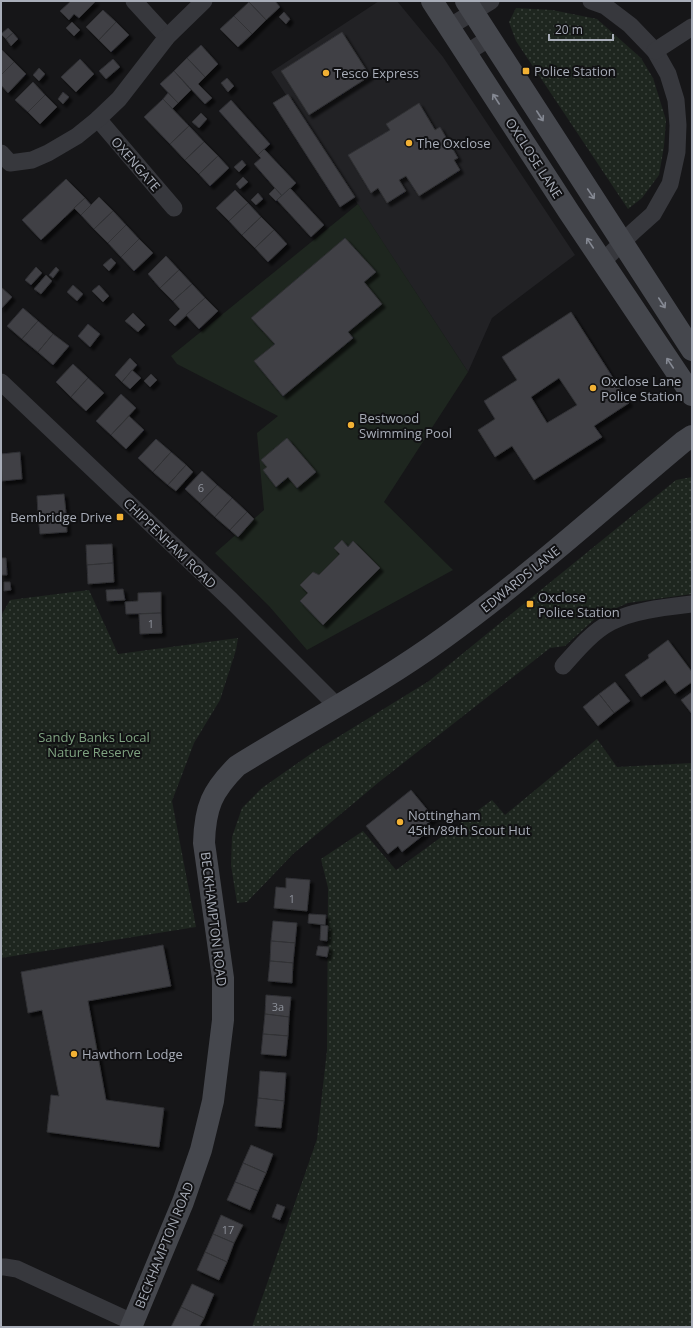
<svg xmlns="http://www.w3.org/2000/svg" width="693" height="1328" viewBox="0 0 693 1328" font-family="'Open Sans',sans-serif">
<style>
.built{fill:#222225}
.grass{fill:url(#grass-dots)}
.garden{fill:#1e261f}
.building{fill:#404145;stroke:#303034;fill-rule:evenodd;filter:url(#shadow)}
.lines{fill:none;stroke-linecap:round;stroke-linejoin:round}
.street{stroke:#37383d;stroke-width:17}
.secondary{stroke:#45474d;stroke-width:22}
.oneway{stroke:#858993}
.poi-dot{fill:#f2b134;stroke:#111113;stroke-width:1.5}
.labels{text-anchor:middle;dominant-baseline:central;stroke-width:4;stroke-linejoin:round;paint-order:stroke}
.number-label{font-size:11px;fill:#8e929b}
.poi-label{font-size:13px;fill:#a8adb8;stroke:#111113;text-anchor:start}
.street-label{font-size:13px;fill:#a8adb8;stroke:#111113}
.park-label{font-size:13px;fill:#7fa381;stroke:#111113}
</style>
<defs>
<pattern id="grass-dots" width="8" height="8" patternUnits="userSpaceOnUse"><rect width="8" height="8" fill="#1e261f"/><path d="M2 2h.1M6 6h.1" fill="none" stroke="#3c433d" stroke-width="1.8" stroke-linecap="round"/></pattern>
<filter id="shadow"><feDropShadow dx="3.5" dy="3.5" stdDeviation="1" flood-color="#0009"/></filter>
</defs>
<rect width="100%" height="100%" fill="#161618"/>
<path class="built" d="M379 1H397L443 57 575 255 492 318 468 372 271 72Z"/>
<g class="grass">
<path d="M516 8 552 10 597 19 641 58 653 78 666 120 664 146 659 175 642 198 628 209 516 41 509 22Z"/>
<path d="M692 477V594L628 603 598 616 565 646 550 648 379 782 293 854 247 902 237 903 231 865 232 837 242 808 262 788 312 753 429 681 676 480Z"/>
<path d="M89 590 118 654 238 638 236 650 220 700 194 743 172 801 196 927 1 958V616L10 600Z"/>
<path d="M597 739 617 767 692 763V1327H252L317 1139 327 1050 328 888 321 859 363 831 396 870 492 800 505 815Z"/>
</g>
<path class="garden" d="M358 204 468 372 384 502 453 570 307 650 269 606 215 553 264 510 257 433 278 416 177 364 171 356Z"/>
<g class="building">
<path d="M71 1H96L79 18 74 14 69 20 60 11Z"/>
<path d="M250 1H275L280 7 266 20 249 2Z"/>
<path d="M249 2 266 20 252 34 234 16Z"/>
<path d="M103 10 116 22 99 40 86 27Z"/>
<path d="M284 12 290 19 286 24 279 17Z"/>
<path d="M234 16 252 34 238 47 220 29Z"/>
<path d="M72 22 80 30 74 36 66 28Z"/>
<path d="M116 22 129 35 111 52 99 40Z"/>
<path d="M8 28 13 33 6 39 1 34Z"/>
<path d="M342 32 370 76 309 115 281 71Z"/>
<path d="M13 33 18 39 11 46 6 39Z"/>
<path d="M201 45 218 64 205 77 187 58Z"/>
<path d="M1 49 14 62 1 75Z"/>
<path d="M187 58 205 77 198 84 212 98 205 104 174 71Z"/>
<path d="M80 59 94 74 76 92 61 77Z"/>
<path d="M113 59 120 67 106 79 99 71Z"/>
<path d="M14 62 26 74 8 93 1 85V75Z"/>
<path d="M39 68 45 74 39 81 33 75Z"/>
<path d="M174 71 191 90 178 103 160 84Z"/>
<path d="M227 78 234 86 228 92 221 83Z"/>
<path d="M33 82 45 95 28 112 15 100Z"/>
<path d="M63 92 69 97 63 104 58 99Z"/>
<path d="M168 93 178 103 172 109 163 99Z"/>
<path d="M288 94 355 197 340 207 273 103Z"/>
<path d="M45 95 57 107 40 124 28 112Z"/>
<path d="M163 99 189 126 170 144 144 117Z"/>
<path d="M231 100 270 144 258 155 219 111Z"/>
<path d="M419 103 435 130 440 127 458 158 454 160 460 170 419 196 406 176 399 180 406 191 387 203 378 188 371 193 348 155 390 130 386 124Z"/>
<path d="M201 113 207 119 199 128 192 122Z"/>
<path d="M189 126 204 142 185 160 170 144Z"/>
<path d="M204 142 218 156 199 174 185 160Z"/>
<path d="M264 149 296 183 282 196 254 164 261 158 258 155Z"/>
<path d="M218 156 229 168 210 186 199 174Z"/>
<path d="M242 160 246 165 239 172 234 167Z"/>
<path d="M243 177 248 182 240 189 236 184Z"/>
<path d="M66 179 85 198 41 240 22 220Z"/>
<path d="M275 188 282 196 276 201 269 194Z"/>
<path d="M290 188 324 225 311 237 277 200Z"/>
<path d="M235 190 248 203 229 221 216 208Z"/>
<path d="M258 193 263 199 256 205 251 200Z"/>
<path d="M99 197 113 211 94 229 81 215Z"/>
<path d="M85 198 91 205 81 215 74 208Z"/>
<path d="M248 203 261 217 242 235 229 221Z"/>
<path d="M113 211 126 225 108 243 94 229Z"/>
<path d="M261 217 274 230 255 248 242 235Z"/>
<path d="M126 225 139 239 121 257 108 243Z"/>
<path d="M274 230 287 244 268 262 255 248Z"/>
<path d="M345 238 376 272 364 282 382 304 348 332 353 338 283 396 254 361 275 344 251 318Z"/>
<path d="M139 239 153 253 134 271 121 257Z"/>
<path d="M166 256 179 270 160 288 148 274Z"/>
<path d="M111 258 116 263 109 271 103 265Z"/>
<path d="M36 267 42 273 31 285 25 280Z"/>
<path d="M56 267 59 270 53 278 49 275Z"/>
<path d="M179 270 192 284 173 301 160 288Z"/>
<path d="M46 275 52 281 41 294 34 289Z"/>
<path d="M192 284 205 298 175 326 169 320 180 309 173 301Z"/>
<path d="M73 285 83 294 77 301 67 292Z"/>
<path d="M99 285 109 296 103 302 92 291Z"/>
<path d="M1 287 12 297 1 309Z"/>
<path d="M205 298 218 311 199 329 186 315Z"/>
<path d="M23 308 38 321 22 339 7 326Z"/>
<path d="M571 312 629 403 594 426 602 437 534 480 512 446 495 457 478 430 495 419 484 401 517 380 502 357ZM559 378 577 405 547 423 531 397Z"/>
<path d="M133 313 145 325 138 332 125 321Z"/>
<path d="M38 321 53 334 38 352 22 339Z"/>
<path d="M88 324 100 334 90 347 78 336Z"/>
<path d="M53 334 69 346 53 365 38 352Z"/>
<path d="M130 358 137 365 122 382 115 375Z"/>
<path d="M73 364 88 378 71 397 56 382Z"/>
<path d="M132 370 141 378 130 389 122 382Z"/>
<path d="M151 374 157 380 150 387 144 381Z"/>
<path d="M88 378 104 393 86 411 71 397Z"/>
<path d="M121 394 136 408 111 435 96 421Z"/>
<path d="M129 416 144 430 126 449 111 435Z"/>
<path d="M287 438 316 472 297 488 288 477 276 487 263 470 267 467 261 460Z"/>
<path d="M156 439 171 452 153 472 138 458Z"/>
<path d="M20 452 22 479 2 481 1 454Z"/>
<path d="M171 452 186 465 168 485 153 472Z"/>
<path d="M186 465 193 472 176 491 168 485Z"/>
<path d="M202 471 217 485 200 503 185 489Z"/>
<path d="M217 485 232 498 215 517 200 503Z"/>
<path d="M64 494 66 513 38 515 37 496Z"/>
<path d="M232 498 247 512 230 530 215 517Z"/>
<path d="M247 512 254 519 238 537 230 530Z"/>
<path d="M66 513 67 532 40 534 38 515Z"/>
<path d="M342 540 348 547 353 541 380 568 323 625 300 601 308 593 300 585 313 572 319 575 340 554 334 548Z"/>
<path d="M112 544 113 563 87 565 86 545Z"/>
<path d="M1 558H6L7 575H1Z"/>
<path d="M113 563 114 582 88 584 87 565Z"/>
<path d="M4 582H10L11 590 4 591Z"/>
<path d="M123 589 125 600 107 601 106 590Z"/>
<path d="M161 592V613L126 614 125 602 138 601V593Z"/>
<path d="M161 613 162 633 140 634 139 614Z"/>
<path d="M668 640 692 672V682L675 694 665 680 641 697 625 675 649 658 648 655Z"/>
<path d="M615 682 630 701 614 713 599 694Z"/>
<path d="M692 692V714L681 700Z"/>
<path d="M599 694 614 713 598 726 583 707Z"/>
<path d="M411 790 434 818 422 828 426 833 402 852 398 846 388 854 366 826Z"/>
<path d="M286 878 310 880 307 911 274 908 276 887 286 888Z"/>
<path d="M309 914 326 915 325 925 308 923Z"/>
<path d="M273 921 297 923 295 943 271 941Z"/>
<path d="M321 925 328 926 327 941 320 940Z"/>
<path d="M271 941 295 943 293 963 270 961Z"/>
<path d="M163 945 171 986 88 1001 106 1100 164 1108 159 1147 47 1132 51 1095 59 1096 42 1010 28 1013 21 972Z"/>
<path d="M318 946 329 947 327 957 316 955Z"/>
<path d="M270 961 293 963 292 983 268 981Z"/>
<path d="M266 995 291 997 289 1017 265 1014Z"/>
<path d="M265 1014 289 1017 288 1036 263 1034Z"/>
<path d="M263 1034 288 1036 286 1056 261 1054Z"/>
<path d="M260 1071 286 1073 284 1101 258 1098Z"/>
<path d="M258 1098 284 1101 281 1128 255 1126Z"/>
<path d="M251 1145 273 1154 266 1173 243 1163Z"/>
<path d="M243 1163 266 1173 258 1191 235 1182Z"/>
<path d="M235 1182 258 1191 250 1210 227 1200Z"/>
<path d="M277 1204 285 1207 280 1220 272 1217Z"/>
<path d="M221 1215 243 1225 234 1243 213 1234Z"/>
<path d="M213 1234 234 1243 227 1262 205 1252Z"/>
<path d="M205 1252 227 1262 219 1280 197 1270Z"/>
<path d="M192 1284 214 1294 204 1318 181 1307Z"/>
<path d="M181 1307 204 1318 199 1327H171Z"/>
</g>
<g class="lines">
<g class="street">
<path d="M134 1 167 37"/>
<path d="M591 1 605 6 630 25 655 51 668 74 676 100 678 125 677 152 670 184 653 214 634 231 602 262"/>
<path d="M440 18 449 27 491 1"/>
<path d="M655 51 692 27"/>
<path d="M466 53 490 38"/>
<path d="M98 119 174 208"/>
<path d="M1 153 10 163 32 160 48 153 77 136 98 119 119 99 167 37 204 1"/>
<path d="M1 382 231 600 337 706"/>
<path d="M563 666C577 650 592 632 611 622 634 610 667 607 692 604"/>
<path d="M1 1267H5L17 1269 132 1322"/>
</g>
<g class="secondary">
<path d="M432 1 569 212 692 395"/>
<path d="M466 1 692 350"/>
<path d="M131 1327 183 1202 201 1150 213 1101 223 1020V978L204 843C205 807 212 791 237 766 306 723 379 685 445 637 528 577 604 508 683 442L692 436"/>
</g>
</g>
<defs><path id="oneway-shaft" d="M-6 0H5M1.5-3L5.5 0L1.5 3" fill="none" stroke-width="1.6" stroke-linecap="round" stroke-linejoin="round"/></defs>
<g class="oneway">
<use href="#oneway-shaft" transform="translate(496 99) rotate(-123)"/>
<use href="#oneway-shaft" transform="translate(540 116) rotate(57)"/>
<use href="#oneway-shaft" transform="translate(591 194) rotate(56)"/>
<use href="#oneway-shaft" transform="translate(590 243) rotate(-124)"/>
<use href="#oneway-shaft" transform="translate(662 303) rotate(57)"/>
<use href="#oneway-shaft" transform="translate(670 363) rotate(-124)"/>
</g>
<g class="poi-dot">
<rect x="522" y="67" width="8" height="8" rx="2"/>
<circle cx="326" cy="73" r="4"/>
<circle cx="409" cy="143" r="4"/>
<circle cx="593" cy="388" r="4"/>
<circle cx="351" cy="425" r="4"/>
<rect x="116" y="513" width="8" height="8" rx="2"/>
<rect x="526" y="600" width="8" height="8" rx="2"/>
<circle cx="400" cy="822" r="4"/>
<circle cx="74" cy="1054" r="4"/>
</g>
<g class="labels">
<g class="number-label">
<text x="201" y="487">6</text>
<text x="151" y="623">1</text>
<text x="292" y="898">1</text>
<text x="278" y="1006">3a</text>
<text x="228" y="1229">17</text>
</g>
<g class="poi-label">
<text x="534" y="71">Police Station</text>
<text x="334" y="73">Tesco Express</text>
<text x="417" y="143">The Oxclose</text>
<text x="601" y="381">Oxclose Lane<tspan x="601" dy="15">Police Station</tspan></text>
<text x="359" y="418">Bestwood<tspan x="359" dy="15">Swimming Pool</tspan></text>
<text x="112" y="517" text-anchor="end">Bembridge Drive</text>
<text x="538" y="597">Oxclose<tspan x="538" dy="15">Police Station</tspan></text>
<text x="408" y="815">Nottingham<tspan x="408" dy="15">45th/89th Scout Hut</tspan></text>
<text x="82" y="1054">Hawthorn Lodge</text>
</g>
<g class="street-label">
<text transform="translate(534 158) rotate(57)">OXCLOSE LANE</text>
<text transform="translate(136 164) rotate(49)">OXENGATE</text>
<text transform="translate(170 543) rotate(44)">CHIPPENHAM ROAD</text>
<text transform="translate(520 579) rotate(-39)">EDWARDS LANE</text>
<text transform="translate(214 919) rotate(83)">BECKHAMPTON ROAD</text>
<text transform="translate(164 1245) rotate(-68)">BECKHAMPTON ROAD</text>
</g>
<g class="park-label">
<text x="94" y="737">Sandy Banks Local<tspan x="94" dy="15">Nature Reserve</tspan></text>
</g>
</g>
<rect width="693" height="1328" fill="none" stroke="#a8adb8" stroke-width="4"/>
<path d="M549 34v6h64v-6" fill="none" stroke="#a8adb8" stroke-width="2"/>
<text x="555" y="34" font-size="12" fill="#a8adb8" stroke="#111113" stroke-width="3" paint-order="stroke">20 m</text>
</svg>
